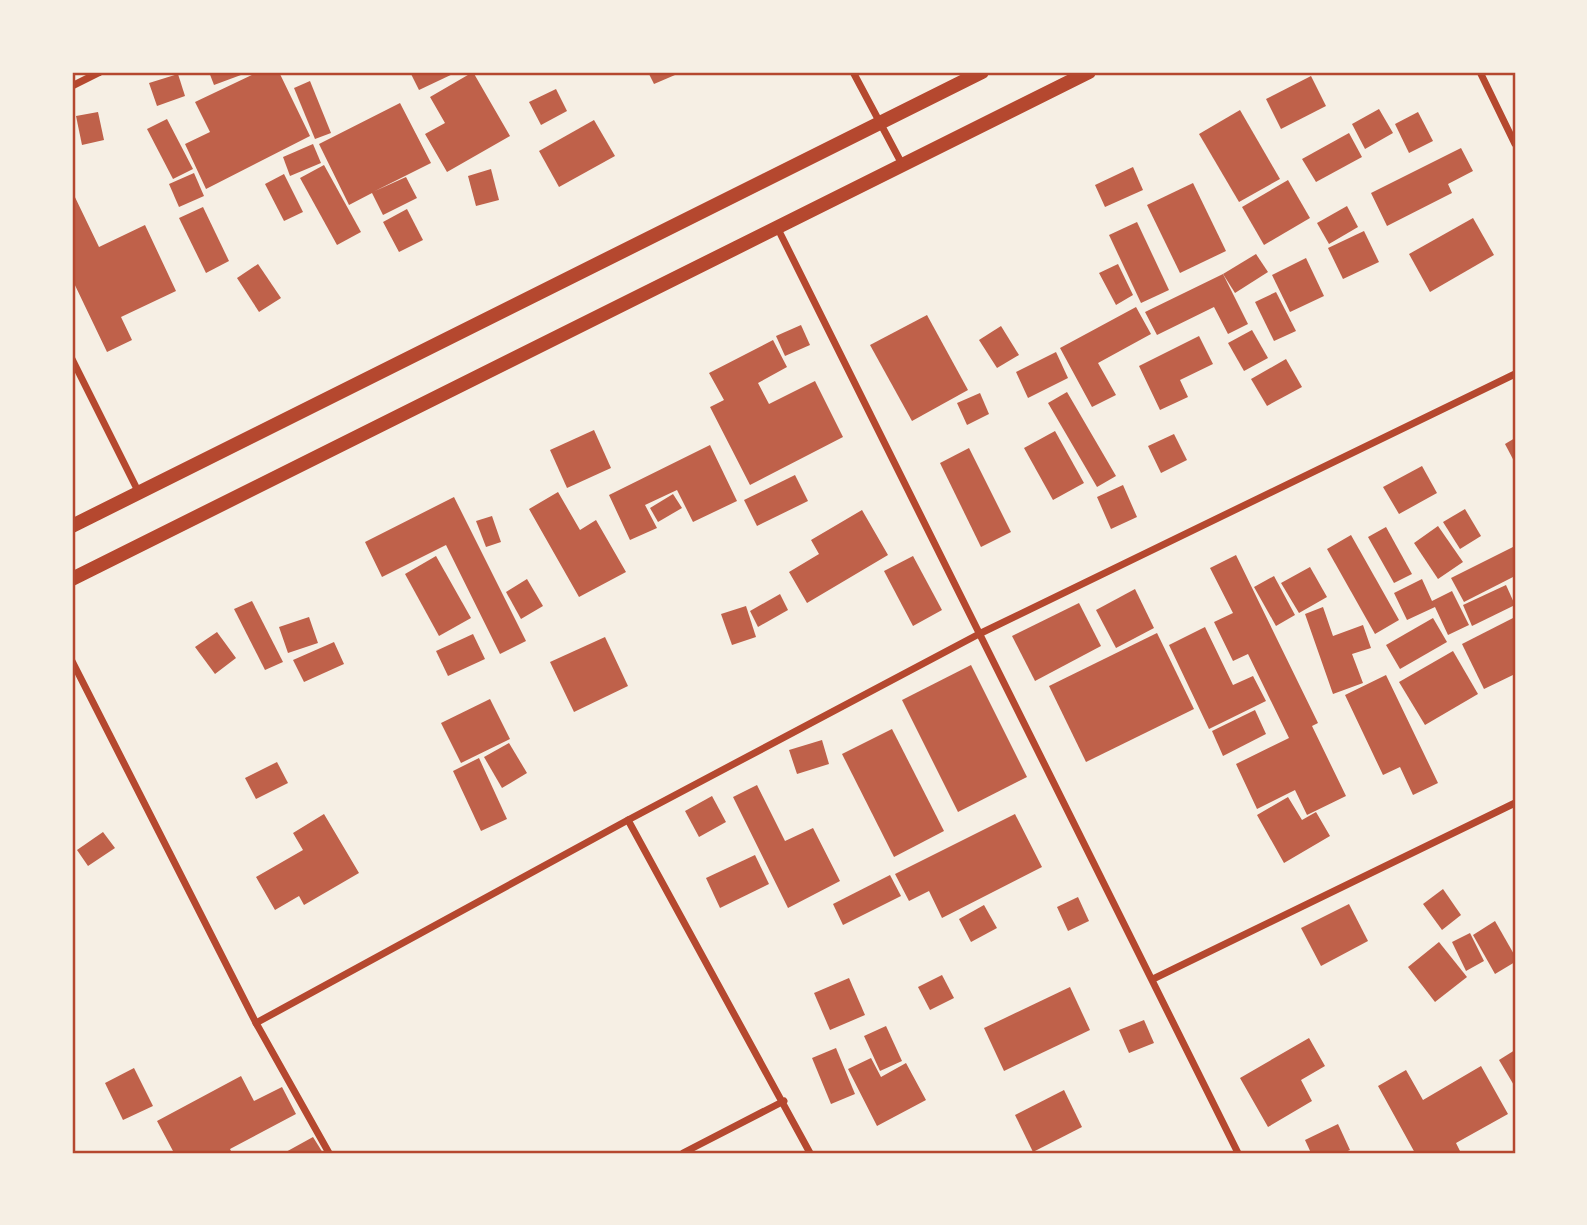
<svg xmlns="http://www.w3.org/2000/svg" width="1587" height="1225" viewBox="0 0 1587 1225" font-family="'Public Sans',sans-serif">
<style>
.building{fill:#bf614a}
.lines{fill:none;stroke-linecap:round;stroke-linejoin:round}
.minor{stroke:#b5482f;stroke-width:7}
.secondary{stroke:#b5482f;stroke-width:14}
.neatline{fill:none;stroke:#b5482f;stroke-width:2.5}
</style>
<rect width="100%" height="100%" fill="#f6efe4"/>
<g class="building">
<path d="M209 72H249L214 85Z"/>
<path d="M258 72H279L310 136 206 189 185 144 210 132 195 102Z"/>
<path d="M410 72H457L419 90Z"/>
<path d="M473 72 510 136 447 172 425 134 445 123 430 97Z"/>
<path d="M648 72H682L654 84Z"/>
<path d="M178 74 185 96 157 106 149 83Z"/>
<path d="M1311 76 1326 106 1281 129 1266 99Z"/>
<path d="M310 81 331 133 315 139 294 88Z"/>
<path d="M556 89 567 111 541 125 529 102Z"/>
<path d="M400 103 431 163 375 191 406 177 417 198 383 215 372 193 349 205 319 144Z"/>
<path d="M1379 109 1393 133 1365 149 1352 124Z"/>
<path d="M1240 110 1280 179 1239 202 1199 134Z"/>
<path d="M98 112 104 140 82 145 76 116Z"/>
<path d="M1418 112 1433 141 1409 153 1395 124Z"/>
<path d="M167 119 193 169 173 179 147 129Z"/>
<path d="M594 120 615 156 559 187 539 151Z"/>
<path d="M1349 133 1362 157 1316 182 1302 159Z"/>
<path d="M313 144 321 163 290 176 283 157Z"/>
<path d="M1461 148 1473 171 1448 184 1452 193 1387 226 1371 193Z"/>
<path d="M324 165 361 232 337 245 300 178Z"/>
<path d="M1133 167 1143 190 1105 207 1095 185Z"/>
<path d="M491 169 499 200 476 206 468 176Z"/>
<path d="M194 173 204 196 179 207 169 184Z"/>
<path d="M284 174 303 212 284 221 265 184Z"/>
<path d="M1288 180 1310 218 1264 245 1242 207Z"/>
<path d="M1193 183 1226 251 1180 273 1147 205Z"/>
<path d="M72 191 99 247 145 225 176 291 121 317 132 340 107 352 72 279Z"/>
<path d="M1347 206 1358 227 1329 244 1317 223Z"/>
<path d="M203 207 229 261 206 273 179 218Z"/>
<path d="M407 209 423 240 399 252 383 222Z"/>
<path d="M1473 218 1494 255 1430 292 1409 254Z"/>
<path d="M1137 222 1169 290 1141 303 1109 235Z"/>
<path d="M1364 231 1379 262 1343 279 1328 248Z"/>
<path d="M1256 254 1268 272 1235 293 1223 274Z"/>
<path d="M1306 258 1324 296 1290 312 1272 275Z"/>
<path d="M258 264 281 298 259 312 237 278Z"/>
<path d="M1118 264 1133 295 1116 305 1099 273Z"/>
<path d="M1223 274 1248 324 1228 334 1214 307 1157 335 1145 312Z"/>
<path d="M1276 292 1296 331 1274 341 1255 302Z"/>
<path d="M1136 307 1151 334 1098 363 1116 395 1092 407 1060 348Z"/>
<path d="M927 315 968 390 912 421 870 345Z"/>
<path d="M801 325 810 345 785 356 776 336Z"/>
<path d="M1001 326 1019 355 997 368 979 340Z"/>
<path d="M1252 330 1268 358 1244 371 1228 343Z"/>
<path d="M1199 336 1213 364 1180 380 1188 397 1160 410 1139 366Z"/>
<path d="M773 340 787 367 758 383 769 404 815 381 843 437 750 485 710 407 724 400 709 373Z"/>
<path d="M1056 352 1068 378 1028 398 1016 372Z"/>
<path d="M1286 359 1302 387 1267 406 1251 379Z"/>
<path d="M1067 392 1116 476 1097 487 1048 403Z"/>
<path d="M980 393 989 414 967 425 957 403Z"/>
<path d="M594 430 611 468 567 488 550 450Z"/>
<path d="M1055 431 1084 483 1053 500 1024 448Z"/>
<path d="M1174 434 1187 460 1161 473 1148 446Z"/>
<path d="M1515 438V463L1505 444Z"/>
<path d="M710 445 737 501 693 522 677 490 645 505 657 528 630 540 609 495Z"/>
<path d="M969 448 1011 532 981 547 940 463Z"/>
<path d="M1422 466 1437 493 1399 514 1383 487Z"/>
<path d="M795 475 808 501 757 526 744 500Z"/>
<path d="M1123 485 1137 517 1111 529 1097 497Z"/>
<path d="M558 492 580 530 596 520 626 572 579 597 529 509Z"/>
<path d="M673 494 682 508 658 522 650 508Z"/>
<path d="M454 497 526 641 500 654 446 545 382 577 365 542Z"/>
<path d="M1465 509 1481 536 1460 549 1443 522Z"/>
<path d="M862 510 888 555 807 603 789 572 819 554 811 540Z"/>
<path d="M492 516 501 542 486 547 476 521Z"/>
<path d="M1438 526 1463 562 1438 579 1414 543Z"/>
<path d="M1386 527 1412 574 1394 583 1368 537Z"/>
<path d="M1351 535 1399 620 1375 634 1327 549Z"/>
<path d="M1513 547 1515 576 1464 602 1451 578Z"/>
<path d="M1236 555 1318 723 1312 726 1346 796 1307 815 1295 790 1257 809 1236 764 1289 738 1248 654 1233 661 1214 622 1233 613 1210 568Z"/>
<path d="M436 556 471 618 439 636 405 574Z"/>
<path d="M913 556 942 610 913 626 884 571Z"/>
<path d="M1310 567 1327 597 1299 613 1281 583Z"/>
<path d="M1274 576 1295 615 1276 626 1254 587Z"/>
<path d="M527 579 543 606 521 619 506 592Z"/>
<path d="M1422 579 1432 601 1452 591 1469 625 1448 635 1435 607 1407 620 1394 593Z"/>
<path d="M1506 585 1515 605 1472 626 1463 605Z"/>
<path d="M1135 589 1154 628 1116 648 1096 610Z"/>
<path d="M780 594 788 610 758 627 750 611Z"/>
<path d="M252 601 283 662 265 670 234 609Z"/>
<path d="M1079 603 1101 646 1035 681 1012 636Z"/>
<path d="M746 606 756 637 732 645 721 614Z"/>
<path d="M1323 607 1333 636 1363 625 1371 648 1352 654 1363 683 1333 694 1305 614Z"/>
<path d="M309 617 318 643 288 653 279 627Z"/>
<path d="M1515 617V674L1484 689 1462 644Z"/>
<path d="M1433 618 1447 642 1400 669 1386 645Z"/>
<path d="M1205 627 1233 685 1253 676 1266 701 1209 729 1169 645Z"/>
<path d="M217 632 236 658 215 674 195 647Z"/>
<path d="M1157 633 1194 709 1086 762 1049 686Z"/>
<path d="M473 634 485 659 448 676 436 651Z"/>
<path d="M605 637 628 686 574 712 550 662Z"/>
<path d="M334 642 344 664 304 682 293 660Z"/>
<path d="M1453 651 1478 694 1425 725 1399 682Z"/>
<path d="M971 665 1027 777 958 812 902 700Z"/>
<path d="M1386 675 1438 783 1413 795 1400 767 1383 775 1345 695Z"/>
<path d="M490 699 510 739 461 763 441 723Z"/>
<path d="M1255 710 1266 734 1223 756 1212 731Z"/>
<path d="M892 729 944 831 894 857 842 754Z"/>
<path d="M822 740 829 764 797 774 789 750Z"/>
<path d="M509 743 527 773 502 788 484 757Z"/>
<path d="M479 758 507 819 481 831 453 771Z"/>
<path d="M277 762 288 783 256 799 245 778Z"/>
<path d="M757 785 785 841 813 828 840 881 788 908 733 797Z"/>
<path d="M712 796 726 822 699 837 685 811Z"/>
<path d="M1288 797 1302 820 1316 812 1330 836 1284 863 1257 815Z"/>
<path d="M324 814 359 873 304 905 299 896 275 910 256 877 303 850 293 833Z"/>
<path d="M1015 814 1042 867 942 918 929 891 909 901 895 874Z"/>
<path d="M103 832 115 848 88 866 77 850Z"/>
<path d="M755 855 769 884 720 908 706 878Z"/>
<path d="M890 875 901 896 843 925 833 904Z"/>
<path d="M1443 889 1461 915 1442 930 1423 904Z"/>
<path d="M1078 897 1089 921 1068 931 1057 907Z"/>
<path d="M1349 904 1368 941 1321 966 1301 928Z"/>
<path d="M984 905 997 928 971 942 959 919Z"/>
<path d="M1495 921 1515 956V962L1495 974 1473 935Z"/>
<path d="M1470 933 1484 961 1466 971 1452 942Z"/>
<path d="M1439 942 1467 977 1435 1002 1408 967Z"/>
<path d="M942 975 954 998 930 1010 918 987Z"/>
<path d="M849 978 865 1015 830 1030 814 993Z"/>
<path d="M1070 987 1090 1030 1004 1071 984 1028Z"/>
<path d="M1144 1020 1154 1043 1129 1053 1119 1030Z"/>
<path d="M886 1026 902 1061 880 1071 864 1036Z"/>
<path d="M1309 1038 1325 1066 1301 1080 1312 1101 1268 1127 1240 1078Z"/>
<path d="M836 1048 855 1094 831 1104 812 1058Z"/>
<path d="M1515 1050V1087L1499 1060Z"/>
<path d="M871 1058 881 1077 906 1063 926 1100 877 1126 848 1069Z"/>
<path d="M1481 1066 1508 1114 1456 1143 1461 1153H1415L1378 1086 1406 1070 1423 1100Z"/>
<path d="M134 1068 153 1106 123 1120 105 1083Z"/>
<path d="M241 1076 254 1101 282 1087 296 1114 230 1149 232 1153H169L173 1151 157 1121Z"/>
<path d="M1064 1090 1082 1127 1033 1152 1015 1115Z"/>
<path d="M1338 1124 1350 1150 1343 1153H1311L1305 1140Z"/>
<path d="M313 1137 323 1153H284Z"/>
</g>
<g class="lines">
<g class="minor">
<path d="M853 72 902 164"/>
<path d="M1480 72 1515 144"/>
<path d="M72 86 100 72"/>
<path d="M777 227 1238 1153"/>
<path d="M72 359 139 493"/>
<path d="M72 661 256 1023 329 1153"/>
<path d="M628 820 810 1153"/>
<path d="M1153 979 1515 803"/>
<path d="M256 1023 628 820 979 634 1515 374"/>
<path d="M683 1153 784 1101"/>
</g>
<g class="secondary">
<path d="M72 526 982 72"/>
<path d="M72 579 1089 72"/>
</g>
</g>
<rect width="1587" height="1225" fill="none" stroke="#f6efe4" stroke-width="147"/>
<rect x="74" y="74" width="1440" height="1078" class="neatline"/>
</svg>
